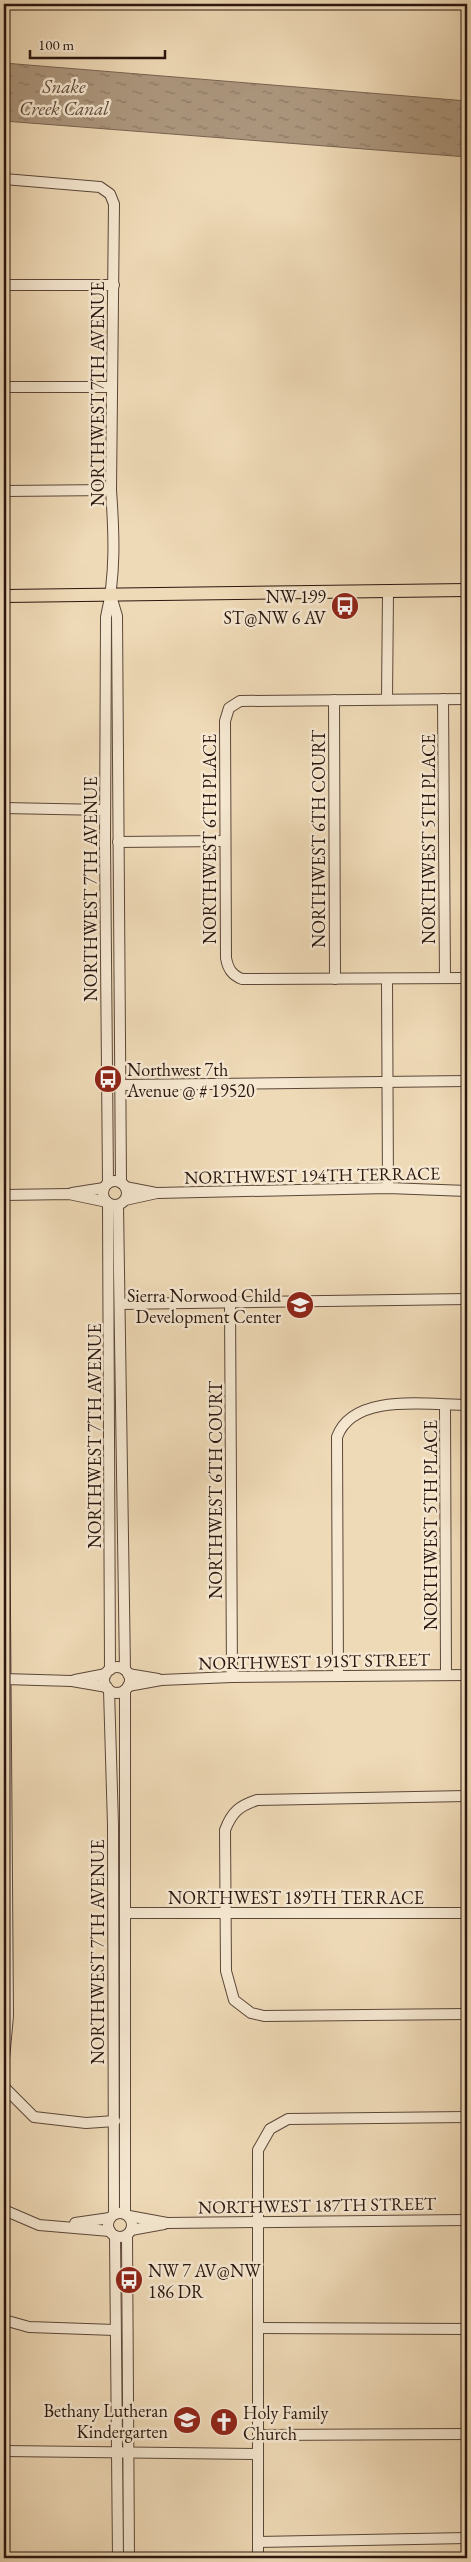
<svg xmlns="http://www.w3.org/2000/svg" width="471" height="2562" viewBox="0 0 471 2562" font-family="'EB Garamond',serif">
<style>
.water{fill:url(#water-ripples);stroke:#786352}
.lines{fill:none;stroke-linecap:round;stroke-linejoin:round}
.minor-casing{stroke:#5b4739;stroke-width:12}
.major-casing{stroke:#2a160f;stroke-width:14}
.minor{stroke:#f5e7d0;stroke-width:10}
.major{stroke:#efdab7;stroke-width:12}
.labels{text-anchor:middle;dominant-baseline:central;stroke-width:5;stroke-linejoin:round;paint-order:stroke}
.street-label{font-size:18px;fill:#2a160f;stroke:#f5e7d0}
.poi-label{font-size:18px;fill:#2a160f;stroke:#f5e7d0;text-anchor:end}
.water-label{font-size:19px;font-style:italic;fill:#5e4a3b;stroke:#f5e7d0}
</style>
<defs>
<pattern id="water-ripples" width="26" height="14" patternUnits="userSpaceOnUse" patternTransform="scale(1.25)"><rect width="26" height="14" fill="#ac977e"/><path d="M2 4q2-2 4 0t4 0M15 11q2-2 4 0t4 0" fill="none" stroke="#8c7a66"/></pattern>
</defs>
<rect width="100%" height="100%" fill="#efdab7"/>
<filter id="stains"><feTurbulence type="fractalNoise" baseFrequency=".004" numOctaves="4"/><feColorMatrix values="0 0 0 0 .2 0 0 0 0 .09 0 0 0 0 .02 0 0 0 .5 -.17"/></filter>
<radialGradient id="worn" r=".72"><stop offset=".6" stop-color="#630" stop-opacity="0"/><stop offset="1" stop-color="#630" stop-opacity=".3"/></radialGradient>
<path class="water" d="M4 63 467 101V157L4 121Z"/>
<g class="lines">
<defs>
<g id="minor">
<path d="M4 179 100 187 110 194 114 204 111 490C114 532 116 575 106 617L105 844 108 1183"/>
<path d="M4 285H114"/>
<path d="M4 387H112"/>
<path d="M4 491 111 490"/>
<path d="M111 596 117 616 121 1183"/>
<path d="M387 699 388 592"/>
<path d="M443 699 445 978"/>
<path d="M467 699 240 701 229 708 225 721 226 958C228 969 232 975 242 979L467 978"/>
<path d="M334 700 335 979"/>
<path d="M4 808 105 810"/>
<path d="M118 842 225 841"/>
<path d="M387 979 388 1188"/>
<path d="M121 1085 467 1081"/>
<circle cx="115" cy="1193" r="12"/>
<path d="M125 1187 156 1193"/>
<path d="M72 1193 104 1188"/>
<path d="M4 1195 69 1194 107 1202"/>
<path d="M125 1200 157 1193 388 1188 467 1191"/>
<path d="M108 1203 110 1670"/>
<path d="M118 1205 125 1670"/>
<path d="M230 1303 232 1677"/>
<path d="M121 1304 467 1299"/>
<path d="M445 1405 446 1675"/>
<path d="M4 1477 8 2016 4 2059"/>
<circle cx="117" cy="1680" r="13"/>
<path d="M128 1674 158 1679"/>
<path d="M338 1676 337 1437C353 1392 429 1405 467 1405"/>
<path d="M4 1679 72 1681 107 1687"/>
<path d="M75 1680 106 1674"/>
<path d="M128 1686 161 1680 232 1677 467 1675"/>
<path d="M109 1690 113 1825 114 2214"/>
<path d="M125 1690V2213"/>
<path d="M467 1796 257 1800C239 1806 232 1812 225 1830L226 1971 234 2000 251 2013 264 2016 467 2014"/>
<path d="M125 1913H467"/>
<path d="M4 2087 34 2117 86 2123 115 2121"/>
<path d="M4 2210 39 2225 110 2231"/>
<circle cx="120" cy="2225" r="12"/>
<path d="M129 2216 167 2223 467 2220"/>
<path d="M75 2223 110 2218"/>
<path d="M131 2230 164 2224"/>
<path d="M127 2235 129 2558"/>
<path d="M115 2236 118 2558"/>
<path d="M4 2320 29 2327 115 2330"/>
<path d="M259 2328 467 2329"/>
<path d="M258 2435 467 2434"/>
<path d="M4 2451 258 2454"/>
<path d="M258 2542 467 2538"/>
<path d="M258 2558V2150L270 2129 288 2119 467 2117"/>
</g>
<path id="major" d="M4 596 467 590"/>
</defs>
<use href="#minor" class="minor-casing"/>
<use href="#major" class="major-casing"/>
<use href="#minor" class="minor"/>
<use href="#major" class="major"/>
</g>
<defs>
<symbol id="bus-disc" viewBox="-11 -11 22 22"><circle r="9.5" fill="#8f2418" stroke="#f5e7d0"/><path d="M-5-6H5V4H4V6H2V4H-2V6H-4V4H-5ZM-3.5-4V0h7V-4ZM-3.5 1.2v1.5H-2V1.2ZM2 1.2v1.5H3.5V1.2Z" fill="#fff"/></symbol>
<symbol id="school-disc" viewBox="-11 -11 22 22"><circle r="9.5" fill="#8f2418" stroke="#f5e7d0"/><path d="M0-5L7-2L0 1L-7-2ZM-4 1L0 2.5L4 1V4Q0 6-4 4Z" fill="#fff"/></symbol>
<symbol id="church-disc" viewBox="-11 -11 22 22"><circle r="9.5" fill="#8f2418" stroke="#f5e7d0"/><path d="M-1.2-6h2.4v3.5h3.3v2.4h-3.3V6h-2.4V-.1h-3.3v-2.4h3.3Z" fill="#fff"/></symbol>
</defs>
<g fill-rule="evenodd">
<use href="#bus-disc" x="329" y="590" width="32" height="32"/>
<use href="#bus-disc" x="92" y="1063" width="32" height="32"/>
<use href="#school-disc" x="284" y="1289" width="32" height="32"/>
<use href="#bus-disc" x="113" y="2264" width="32" height="32"/>
<use href="#school-disc" x="171" y="2404" width="32" height="32"/>
<use href="#church-disc" x="208" y="2406" width="32" height="32"/>
</g>
<g class="labels">
<g class="street-label">
<text transform="translate(97 394) rotate(-90)">NORTHWEST 7TH AVENUE</text>
<text transform="translate(209 839) rotate(-90)">NORTHWEST 6TH PLACE</text>
<text transform="translate(318 839) rotate(-90)">NORTHWEST 6TH COURT</text>
<text transform="translate(428 839) rotate(-90)">NORTHWEST 5TH PLACE</text>
<text transform="translate(90 889) rotate(-90)">NORTHWEST 7TH AVENUE</text>
<text transform="translate(312 1175) rotate(-1)">NORTHWEST 194TH TERRACE</text>
<text transform="translate(94 1436) rotate(-90)">NORTHWEST 7TH AVENUE</text>
<text transform="translate(215 1490) rotate(-90)">NORTHWEST 6TH COURT</text>
<text transform="translate(430 1525) rotate(-90)">NORTHWEST 5TH PLACE</text>
<text transform="translate(314 1661) rotate(-1)">NORTHWEST 191ST STREET</text>
<text x="296" y="1897">NORTHWEST 189TH TERRACE</text>
<text transform="translate(97 1952) rotate(-90)">NORTHWEST 7TH AVENUE</text>
<text transform="translate(317 2205) rotate(-1)">NORTHWEST 187TH STREET</text>
</g>
<g class="poi-label">
<text x="326" y="596">NW 199<tspan x="326" dy="21">ST@NW 6 AV</tspan></text>
<text x="127" y="1069" text-anchor="start">Northwest 7th<tspan x="127" dy="21">Avenue @ # 19520</tspan></text>
<text x="281" y="1295">Sierra Norwood Child<tspan x="281" dy="21">Development Center</tspan></text>
<text x="148" y="2270" text-anchor="start">NW 7 AV@NW<tspan x="148" dy="21">186 DR</tspan></text>
<text x="168" y="2410">Bethany Lutheran<tspan x="168" dy="21">Kindergarten</tspan></text>
<text x="243" y="2412" text-anchor="start">Holy Family<tspan x="243" dy="21">Church</tspan></text>
</g>
<g class="water-label">
<text x="64" y="86">Snake<tspan x="64" dy="22">Creek Canal</tspan></text>
</g>
</g>
<rect width="471" height="2562" fill="none" stroke="#efdab7" stroke-width="20"/>
<rect x="5" y="5" width="461" height="2552" fill="none" stroke="#2a160f" stroke-width="2.5"/>
<rect x="10" y="10" width="451" height="2542" fill="none" stroke="#2a160f"/>
<path d="M30 50v8h135v-8" fill="none" stroke="#2a160f" stroke-width="2.5"/>
<text x="38" y="50" font-size="15" fill="#2a160f" stroke="#f5e7d0" stroke-width="4" paint-order="stroke">100 m</text>
<rect width="100%" height="100%" filter="url(#stains)"/>
<rect width="100%" height="100%" fill="url(#worn)"/>
</svg>
